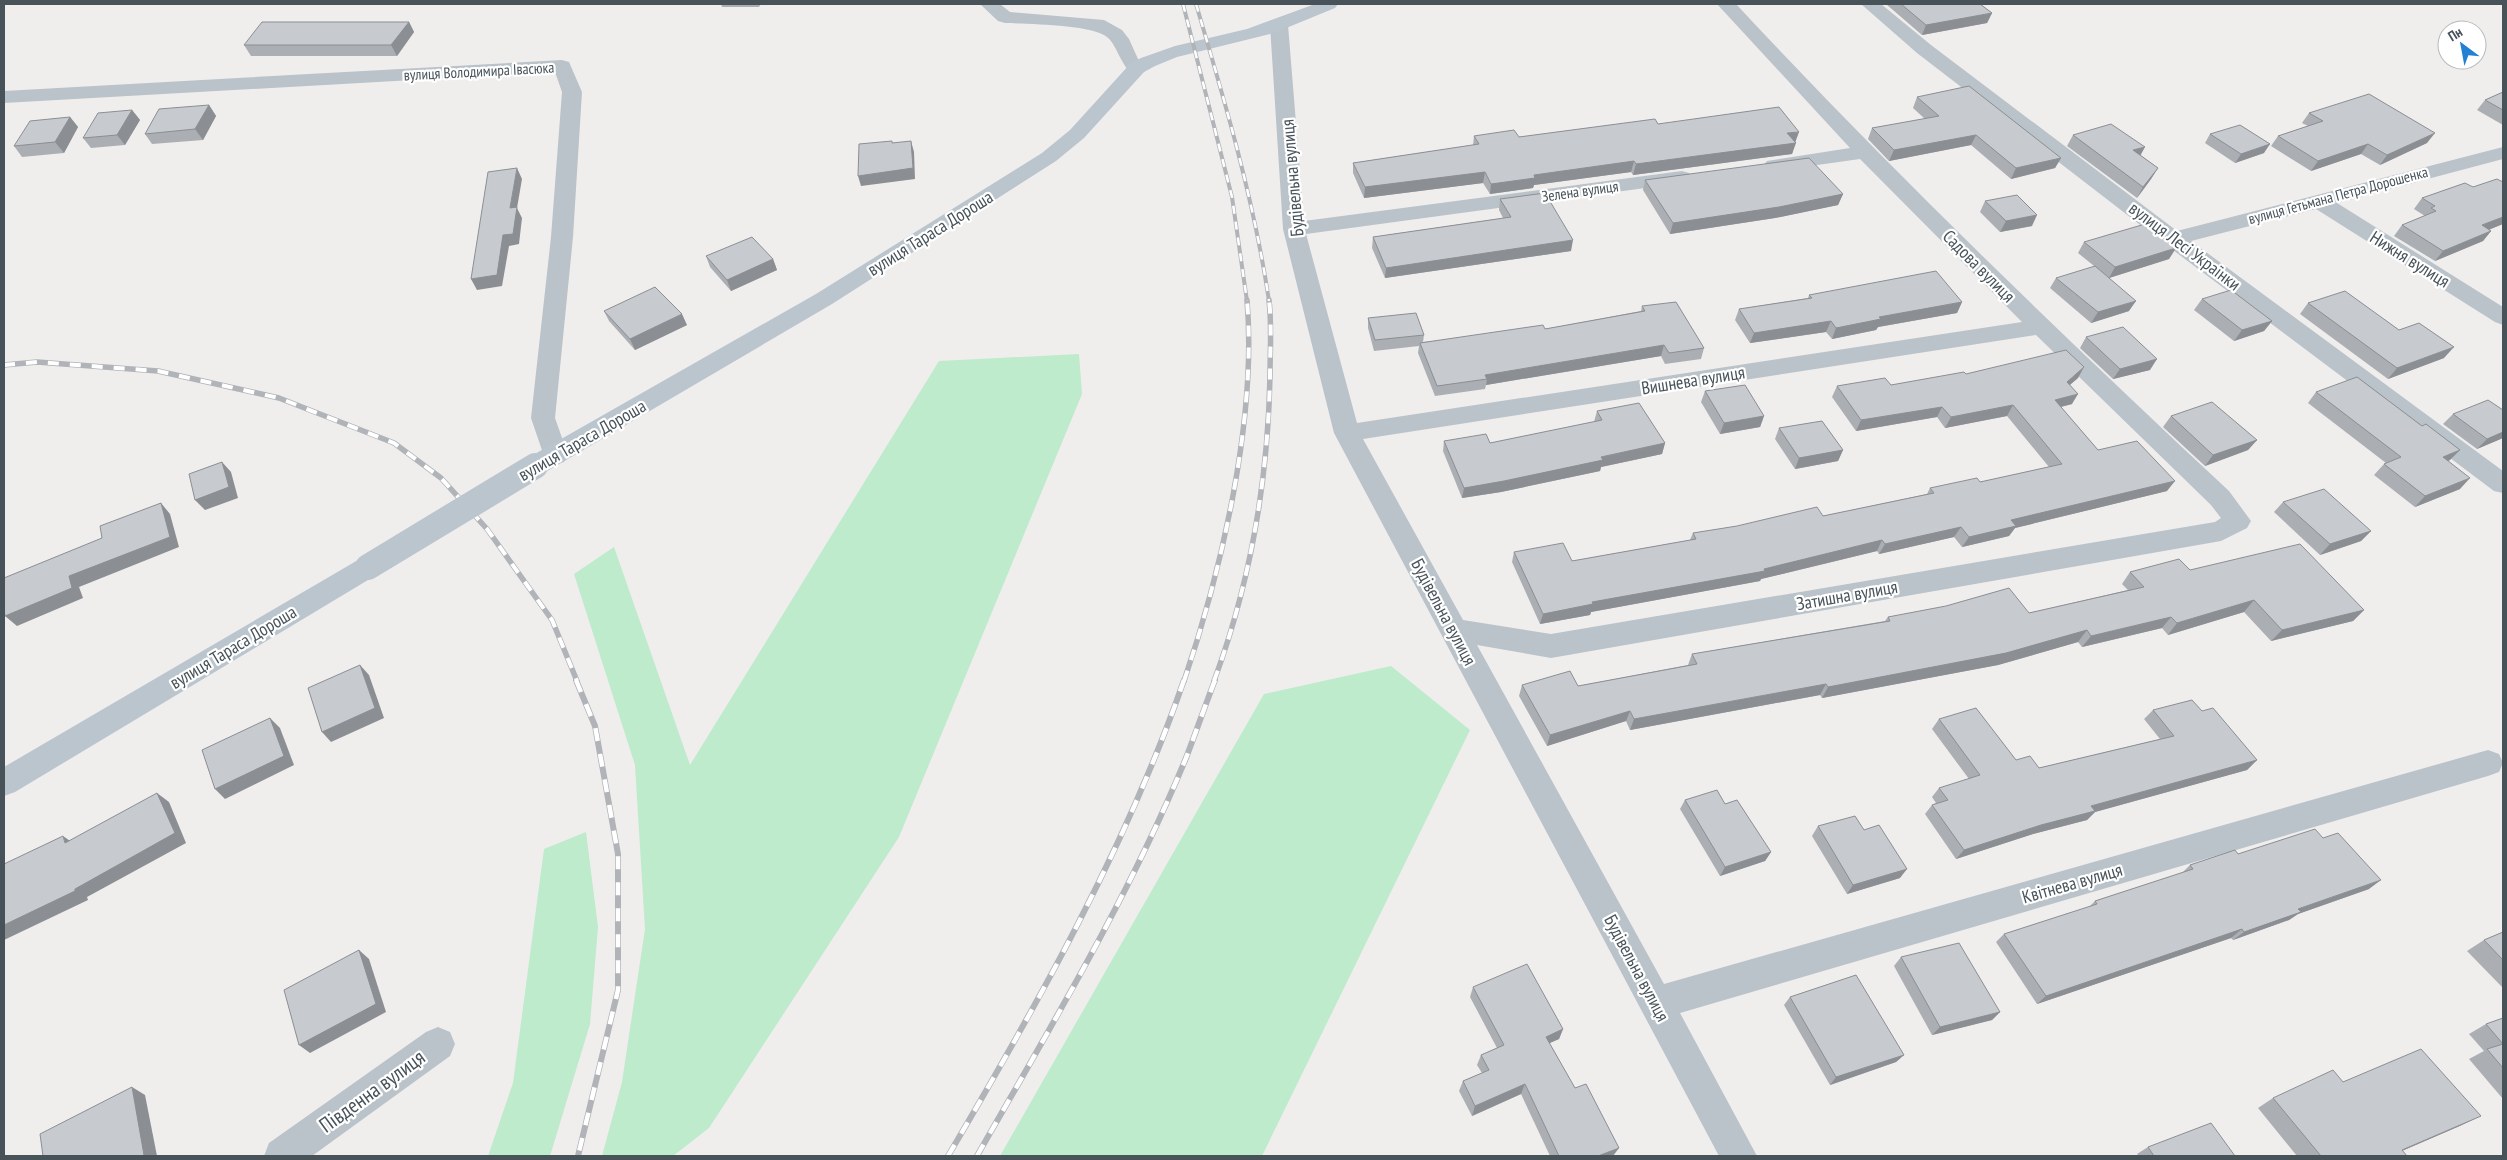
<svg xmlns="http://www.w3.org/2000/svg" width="2507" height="1160" viewBox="0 0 2507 1160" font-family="'PT Sans Narrow',sans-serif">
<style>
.green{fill:#bdebcb}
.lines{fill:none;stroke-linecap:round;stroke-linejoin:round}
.street{fill:#b9c3c9;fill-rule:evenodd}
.secondary{fill:#bac5ce;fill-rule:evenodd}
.rail-far2-casing{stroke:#b0b3b7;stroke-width:4}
.rail-far1-casing{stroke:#b0b3b7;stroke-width:5.5}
.rail-casing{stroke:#b0b3b7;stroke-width:6}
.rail-far2{stroke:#fff;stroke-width:2.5;stroke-dasharray:8;stroke-linecap:butt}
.rail-far1{stroke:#fff;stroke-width:4;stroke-dasharray:11;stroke-linecap:butt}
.rail{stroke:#fff;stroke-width:4.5;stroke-dasharray:13;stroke-linecap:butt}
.secondary-bridge{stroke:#bac5ce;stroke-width:26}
.wall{fill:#abafb3}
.shaded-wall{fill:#8b8e92}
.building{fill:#c7cbd0;stroke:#8b8e92}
.labels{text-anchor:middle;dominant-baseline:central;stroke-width:4.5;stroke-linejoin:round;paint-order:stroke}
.far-street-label{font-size:15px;fill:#475259;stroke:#fff}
.street-label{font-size:18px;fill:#475259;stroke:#fff}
.near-street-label{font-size:21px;fill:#475259;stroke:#fff}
</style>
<rect width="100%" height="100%" fill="#f0eded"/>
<g class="green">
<path d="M1079 354 1082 394 899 837 709 1128 673 1156H602L622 1082 645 929 635 765 574 574 614 547 690 765 939 361Z"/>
<path d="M1391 666 1470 730 1262 1156H1000L1264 694Z"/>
<path d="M586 832 598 927 590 1024 550 1156H488L513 1083 544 849Z"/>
</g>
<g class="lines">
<g class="street">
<path d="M980 4H1000L1010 12 1104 20 1122 30 1129 39 1138 59 1147 68 1144 72H1130C1120 62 1116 44 1107 37 1091 24 1028 24 1005 23L998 21Z"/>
<path d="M1717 4H1736C1893 173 2060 333 2229 491L2251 521 2247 528 2221 541 1551 658 1477 645 1664 984 2488 750 2499 754 2503 763 2499 772 2488 776 1680 1013 1757 1156H1719L1334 433 1283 229 1270 25 1272 21H1286L1288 25 1304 221 1682 171 1689 173 1693 177 1689 181 1682 183 1306 234 1357 423 2022 322 1860 159 1774 171 1767 169 1764 165 1767 161 1850 148ZM2036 335 2211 505 2221 518 2215 522 1551 634 1463 620 1363 439Z"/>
<path d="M1861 4H1881L1931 45 2177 231 2503 147V159L2337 203 2503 307V325L2495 322 2316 209 2191 241 2503 471V493L2494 491 2165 244 1917 53Z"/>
<path d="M562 60 569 62 582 92 573 237 555 418 568 455 564 462 555 464 546 462 531 418 551 237 562 92 555 72 4 103V91Z"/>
<path d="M438 1027 450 1032 455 1044 450 1056 312 1156H264L269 1143 426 1032Z"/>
</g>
<g class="secondary">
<path d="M1315 4H1338L1335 8 1274 33 1177 57 1155 66 1144 72 1084 138 1056 161 832 304 544 473 535 475 526 473 522 466 526 459 816 294 1042 153 1070 130 1130 64 1141 58 1175 46 1247 29Z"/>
<path d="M368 556 378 560 382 567 378 574 15 792 4 796V767L358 560Z"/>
</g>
<defs>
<g id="rail-far2">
<path d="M1183 4 1232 197 1247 301"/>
<path d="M1196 4C1225 102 1254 200 1269 301"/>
</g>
<g id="rail-far1">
<path d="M4 365 37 362 158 371 279 398 394 443 441 478 487 529 552 620 577 681"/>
<path d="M1184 681C1222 569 1257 418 1247 300"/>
<path d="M1214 681C1250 584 1268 480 1270 376 1270 351 1272 325 1269 300"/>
</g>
<g id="rail">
<path d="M576 680 595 726 618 854V990L578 1156"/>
<path d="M948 1156C1038 1003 1126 848 1184 680"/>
<path d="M977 1156C1051 1026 1129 897 1186 758 1196 732 1205 706 1215 680"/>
</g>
</defs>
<use href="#rail-far2" class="rail-far2-casing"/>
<use href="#rail-far1" class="rail-far1-casing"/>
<use href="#rail" class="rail-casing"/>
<use href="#rail-far2" class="rail-far2"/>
<use href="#rail-far1" class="rail-far1"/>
<use href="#rail" class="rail"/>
<path class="secondary-bridge" d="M368 567 535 466"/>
</g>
<g class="wall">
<path d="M721 4H761L759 7H722Z"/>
<path d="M1886 4H1980L1992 13 1987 23 1922 35Z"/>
<path d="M409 22 414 32 397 56H251L244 45Z"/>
<path d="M2503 92V125L2477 110 2485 100Z"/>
<path d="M1917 97 2061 158 2055 168 2011 179 1971 145 1889 161 1868 139 1872 128 1925 119 1913 108Z"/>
<path d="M209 105 216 116 203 140 152 144 145 134Z"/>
<path d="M132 110 140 120 125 145 91 148 83 138Z"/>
<path d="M2309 113 2427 143 2380 165 2361 154 2311 171 2271 146 2278 136 2308 126 2302 123Z"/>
<path d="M70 117 78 127 64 153 22 157 14 146Z"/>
<path d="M1658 124 1795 143 1792 154 1633 175 1631 172 1534 185 1533 188 1490 194 1483 183 1364 198 1353 173V163L1473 145 1474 136 1519 137Z"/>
<path d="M2210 134 2264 153 2235 163 2205 143Z"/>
<path d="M2073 135 2140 155 2158 168 2151 179 2137 198 2067 146Z"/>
<path d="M1645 180 1843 194 1838 205 1775 218 1670 234 1643 190Z"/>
<path d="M2503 182V224L2489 229 2491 231 2483 241 2435 261 2394 236 2402 225 2425 216 2414 209 2422 198 2473 187Z"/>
<path d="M1500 199 1571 251 1385 278 1372 248 1373 237 1503 218 1499 210Z"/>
<path d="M1985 201 2032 226 2000 232 1980 212Z"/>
<path d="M2084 242 2176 248 2169 259 2109 278 2078 253Z"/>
<path d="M706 256 773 259 777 270 731 291 710 267Z"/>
<path d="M2056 278 2129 311 2091 323 2050 288Z"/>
<path d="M1809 295 1962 302 1957 313 1878 327 1876 330 1832 339 1826 332 1750 343 1735 320 1739 309 1808 298Z"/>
<path d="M2202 299 2272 321 2264 331 2234 341 2194 310Z"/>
<path d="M2308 303 2399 330 2444 358 2388 379 2300 314Z"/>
<path d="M1642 306 1704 348 1701 359 1665 364 1661 356 1486 385 1485 389 1435 396 1418 353 1419 346 1374 351 1368 328V318L1424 335 1423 342 1545 329 1641 311Z"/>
<path d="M604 311 687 325 635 350 609 321Z"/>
<path d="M2086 337 2150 370 2113 379 2080 348Z"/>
<path d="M1966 374 2078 378 2070 385 2072 404 2061 407 2098 450 2167 491 2015 528 2009 536 1962 547 1954 537 1879 554 1877 551 1761 579 1760 581 1591 612 1590 615 1540 624 1512 562 1514 552 1572 561 1690 540 1693 533 1823 516 1927 494 1930 488 1980 482 2049 467 2007 416 1945 428 1937 417 1856 431 1832 397 1837 386 1891 385Z"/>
<path d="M1705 391 1764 416 1760 427 1720 434 1701 402Z"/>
<path d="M2316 392 2450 460 2448 461 2460 489 2415 507 2374 475 2384 464 2386 463 2308 403Z"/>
<path d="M2503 410V438L2477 449 2443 424 2453 414Z"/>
<path d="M1597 411 1665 443 1662 454 1601 467 1600 471 1501 492 1462 498 1443 451 1444 441 1490 443 1594 422Z"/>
<path d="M2171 416 2257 440 2248 450 2205 466 2163 427Z"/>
<path d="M1779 428 1843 450 1838 461 1795 469 1775 439Z"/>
<path d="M2283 502 2371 531 2361 541 2320 555 2274 512Z"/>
<path d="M2190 570 2364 610 2353 621 2271 641 2244 612 2168 635 2162 628 2082 647 2078 642 1998 665 1822 698 1820 695 1630 730 1626 721 1547 746 1519 696 1522 685 1578 686 1688 665 1692 654 1885 621 1888 617 2029 613 2128 590 2122 584 2130 572Z"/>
<path d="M2153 710 2202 711 2257 760 2247 770 2095 812 2087 820 2033 834 1956 859 1925 814 1932 805 1936 803 1932 797 1939 788 1969 779 1932 729 1939 719 2016 760 2039 768 2160 739 2144 719Z"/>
<path d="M1685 800 1725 804 1771 852 1765 861 1720 876 1680 809Z"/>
<path d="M1818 826 1864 830 1900 878 1847 894 1812 836Z"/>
<path d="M2238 854 2369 889 2298 914 2289 920 2233 940 2231 938 2037 1004 1996 942 2004 934 2089 907 2095 901 2182 873 2190 865Z"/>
<path d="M2503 932V988L2467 951 2484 940Z"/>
<path d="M1901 957 2000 1012 1992 1020 1932 1035 1894 966Z"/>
<path d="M1473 987 1563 1029 1559 1039 1549 1043 1613 1156H1550L1521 1094 1472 1116 1459 1091 1463 1081 1482 1073 1477 1065 1481 1055 1497 1048 1470 997Z"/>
<path d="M1790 997 1904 1055 1896 1062 1830 1085 1784 1005Z"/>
<path d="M2503 1018V1099L2469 1059 2484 1051 2469 1034 2486 1024Z"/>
<path d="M2343 1082 2462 1125 2402 1151 2407 1156H2297L2258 1108 2273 1098Z"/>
<path d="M2148 1147 2235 1156H2139L2137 1154Z"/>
</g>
<g class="shaded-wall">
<path d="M1992 13 1987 23 1922 35 1926 25Z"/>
<path d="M409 22 414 32 397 56 391 45Z"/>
<path d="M209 105 216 116 203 140 195 129Z"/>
<path d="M132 110 140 120 125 145 117 135Z"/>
<path d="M70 117 78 127 64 153 55 142Z"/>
<path d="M1799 132 1795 143 1787 133Z"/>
<path d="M2435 133 2427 143 2380 165 2387 155Z"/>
<path d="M1976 135 1971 145 1889 161 1894 150Z"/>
<path d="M911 141 914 152 915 179 861 186 858 176Z"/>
<path d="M1796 143 1792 154 1633 175 1636 164Z"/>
<path d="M2270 144 2264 153 2235 163 2241 154Z"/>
<path d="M2368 144 2361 154 2311 171 2318 161Z"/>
<path d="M2145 147 2139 158 2133 150Z"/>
<path d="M2061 158 2055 168 2011 179 2016 168Z"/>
<path d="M1634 161 1631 172 1534 185 1533 188 1490 194 1491 184 1534 175Z"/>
<path d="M517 168 522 179 517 208 522 218 519 244 509 246 502 286 477 290 471 279 503 235 510 208Z"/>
<path d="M2158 168 2151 179 2137 198 2143 187Z"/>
<path d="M1485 172 1483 183 1364 198 1365 187Z"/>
<path d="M1843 194 1838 205 1775 218 1670 234 1673 223Z"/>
<path d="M2037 215 2032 226 2000 232 2006 221Z"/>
<path d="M2503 217V224L2474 236 2482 225Z"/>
<path d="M2491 231 2483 241 2435 261 2443 251Z"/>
<path d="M1573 240 1571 251 1385 278 1386 268Z"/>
<path d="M2176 248 2169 259 2109 278 2115 267Z"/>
<path d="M773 259 777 270 731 291 727 280Z"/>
<path d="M2136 301 2129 311 2091 323 2098 312Z"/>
<path d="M1962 302 1957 313 1878 327 1876 330 1832 339 1836 328 1879 317Z"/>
<path d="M682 314 687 325 635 350 630 339Z"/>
<path d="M1831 321 1826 332 1750 343 1754 333Z"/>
<path d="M2272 321 2264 331 2234 341 2242 330Z"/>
<path d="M1664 345 1661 356 1486 385 1487 379 1485 375Z"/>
<path d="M2454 347 2444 358 2388 379 2397 368Z"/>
<path d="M2157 359 2150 370 2113 379 2120 369Z"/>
<path d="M2084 367 2078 378 2060 393 2067 382Z"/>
<path d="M2078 394 2072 404 2048 410 2055 400Z"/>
<path d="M2013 405 2007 416 1945 428 1951 417Z"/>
<path d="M1942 407 1937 417 1856 431 1861 420Z"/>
<path d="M1764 416 1760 427 1720 434 1724 423Z"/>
<path d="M2503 432V438L2477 449 2487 439Z"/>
<path d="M2257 440 2248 450 2205 466 2213 455Z"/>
<path d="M1665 443 1662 454 1601 467 1600 471 1501 492 1462 498 1464 488Z"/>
<path d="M1843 450 1838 461 1795 469 1799 458Z"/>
<path d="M2460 450 2450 460 2433 468 2443 457Z"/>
<path d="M222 462 231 472 238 498 205 510 195 500Z"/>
<path d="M2470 478 2460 489 2415 507 2425 496Z"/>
<path d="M2175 481 2167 491 2015 528 2009 536 1962 547 1969 537 2011 520Z"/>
<path d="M161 503 170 514 179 547 79 587 83 598 17 626 5 616 69 576Z"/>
<path d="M1961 527 1954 537 1879 554 1885 544Z"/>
<path d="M2371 531 2361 541 2320 555 2330 544Z"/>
<path d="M1882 540 1877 551 1761 579 1760 581 1591 612 1590 615 1540 624 1543 614 1592 602 1764 569Z"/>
<path d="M2254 600 2244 612 2168 635 2177 623Z"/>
<path d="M2364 610 2353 621 2271 641 2282 630Z"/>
<path d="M2171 617 2162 628 2082 647 2091 636Z"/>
<path d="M2087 630 2078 642 1998 665 1822 698 1828 687Z"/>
<path d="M360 665 369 675 384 718 331 742 322 732Z"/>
<path d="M1826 684 1820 695 1630 730 1634 719Z"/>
<path d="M1630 711 1626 721 1547 746 1550 735Z"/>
<path d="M270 718 280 728 294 765 225 799 215 789Z"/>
<path d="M2257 760 2247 770 2095 812 2087 820 2033 834 1956 859 1964 850 2091 806Z"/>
<path d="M157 793 169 802 186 843 87 897 88 900 4 940V925L75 889Z"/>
<path d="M63 836 76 845 65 843Z"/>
<path d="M1771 852 1765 861 1720 876 1725 867Z"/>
<path d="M1907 869 1900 878 1847 894 1853 885Z"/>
<path d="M2381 880 2369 889 2298 914 2289 920 2233 940 2244 932 2298 909Z"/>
<path d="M2242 929 2231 938 2037 1004 2046 996Z"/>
<path d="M359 950 369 959 386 1012 310 1053 299 1045Z"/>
<path d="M2000 1012 1992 1020 1932 1035 1940 1027Z"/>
<path d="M1563 1029 1559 1039 1541 1047 1546 1037Z"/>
<path d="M1904 1055 1896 1062 1830 1085 1836 1077Z"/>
<path d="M1525 1084 1521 1094 1472 1116 1475 1106Z"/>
<path d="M132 1087 145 1095 157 1156H142Z"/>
<path d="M2481 1116 2462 1125 2390 1156 2402 1150Z"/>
<path d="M1619 1148 1613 1156H1598Z"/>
</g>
<g class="building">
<path d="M1901 4H1980L1992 13 1926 25Z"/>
<path d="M262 22H409L391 45H244Z"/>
<path d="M1969 86 2061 158 2016 168 1976 135 1894 150 1872 128 1939 116 1917 97Z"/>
<path d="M2503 92V110L2485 100Z"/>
<path d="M2369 94 2435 133 2387 155 2368 144 2318 161 2278 136 2323 121 2309 113Z"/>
<path d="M209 105 195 129 145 134 159 109Z"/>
<path d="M1779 107 1799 132 1787 133 1796 143 1636 164 1634 161 1534 175 1535 178 1491 184 1485 172 1365 187 1353 163 1479 144 1474 136 1514 130 1519 137 1655 119 1658 124Z"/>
<path d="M132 110 117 135 83 138 98 113Z"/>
<path d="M70 117 55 142 14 146 30 121Z"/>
<path d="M2111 124 2145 147 2133 150 2158 168 2143 187 2073 135Z"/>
<path d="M2240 125 2270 144 2241 154 2210 134Z"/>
<path d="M892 141V143L911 141 913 168 858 176 859 144Z"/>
<path d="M1809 158 1843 194 1779 207 1673 223 1645 180Z"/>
<path d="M517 168 510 208 517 207 513 234 503 235 497 275 471 279 488 172Z"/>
<path d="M2497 179 2503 182V217L2482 225 2491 231 2443 251 2402 225 2436 211 2431 208 2435 206 2422 198 2465 183 2473 187Z"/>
<path d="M1545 193 1573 240 1386 268 1373 237 1511 217 1500 199Z"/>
<path d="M2017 195 2037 215 2006 221 1985 201Z"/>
<path d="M2145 224 2176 248 2115 267 2084 242Z"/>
<path d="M752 237 773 259 727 280 706 256Z"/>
<path d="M2095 266 2136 301 2098 312 2056 278Z"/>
<path d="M1936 271 1962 302 1879 317 1881 319 1836 328 1831 321 1754 333 1739 309 1812 298 1809 295Z"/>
<path d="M655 287 682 314 630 339 604 311Z"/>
<path d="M2231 290 2272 321 2242 330 2202 299Z"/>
<path d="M2345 291 2399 330 2419 323 2454 347 2397 368 2308 303Z"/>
<path d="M1676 302 1704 348 1669 353 1664 345 1485 375 1487 379 1437 386 1420 343 1543 325 1545 329 1645 311 1642 306Z"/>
<path d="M1416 313 1424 335 1375 340 1368 318Z"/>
<path d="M2123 327 2157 359 2120 369 2086 337Z"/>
<path d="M2066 350 2084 367 2067 382 2078 394 2055 400 2098 450 2137 441 2175 481 2011 520 2016 526 1969 537 1961 527 1885 544 1882 540 1764 569 1765 571 1592 602 1593 604 1543 614 1514 552 1563 543 1572 561 1696 539 1693 533 1737 526 1817 507 1823 516 1934 493 1930 488 1977 478 1980 482 2062 464 2013 405 1951 417 1942 407 1861 420 1837 386 1885 378 1891 385 1964 372 1966 374Z"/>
<path d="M2357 377 2422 426 2426 424 2460 450 2443 457 2470 478 2425 496 2384 464 2401 457 2316 392Z"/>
<path d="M1745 385 1764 416 1724 423 1705 391Z"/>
<path d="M2488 400 2503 410V432L2487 439 2453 414Z"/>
<path d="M2212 402 2257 440 2213 455 2171 416Z"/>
<path d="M1639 403 1665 443 1601 457 1603 460 1504 481 1464 488 1444 441 1486 434 1490 443 1602 420 1597 411Z"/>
<path d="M1822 421 1843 450 1799 458 1779 428Z"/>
<path d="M222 462 229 487 195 500 189 474Z"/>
<path d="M2324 489 2371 531 2330 544 2283 502Z"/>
<path d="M161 503 170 537 69 576 72 588 5 616 4 610V578L102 538 100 526Z"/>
<path d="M2300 544 2364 610 2282 630 2254 600 2177 623 2171 617 2091 636 2087 630 2006 653 1828 687 1826 684 1634 719 1630 711 1550 735 1522 685 1570 671 1578 686 1697 664 1692 654 1890 621 1888 617 1946 606 2009 588 2029 613 2144 587 2130 572 2179 559 2190 570Z"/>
<path d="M360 665 375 708 322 732 308 688Z"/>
<path d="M2192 700 2202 711 2213 708 2257 760 2091 806 2095 811 2041 825 1964 850 1932 805 1948 800 1939 788 1980 775 1939 719 1976 708 2016 760 2030 756 2039 768 2174 736 2153 710Z"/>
<path d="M270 718 284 756 215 789 202 750Z"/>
<path d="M1717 790 1725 804 1737 800 1771 852 1725 867 1685 800Z"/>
<path d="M157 793 175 833 75 889V891L4 925V864L63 836 65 843Z"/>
<path d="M1855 816 1864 830 1879 825 1907 869 1853 885 1818 826Z"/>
<path d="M2315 829 2323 838 2338 833 2381 880 2298 909 2301 912 2244 932 2242 929 2046 996 2004 934 2097 904 2095 901 2193 869 2190 865 2235 850 2238 854Z"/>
<path d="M2503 932V960L2484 940Z"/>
<path d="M1959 943 2000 1012 1940 1027 1901 957Z"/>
<path d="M359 950 376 1004 299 1045 284 990Z"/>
<path d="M1527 964 1563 1029 1546 1037 1575 1088 1586 1084 1619 1148 1598 1156H1559L1525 1084 1475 1106 1463 1081 1489 1070 1481 1055 1504 1045 1473 987Z"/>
<path d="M1856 975 1904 1055 1836 1077 1790 997Z"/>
<path d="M2503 1018V1068L2487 1049 2503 1044 2486 1024Z"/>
<path d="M2421 1049 2481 1116 2402 1150 2407 1156H2321L2273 1098 2333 1070 2343 1082Z"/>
<path d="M132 1087 144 1155 142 1156H43L40 1134Z"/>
<path d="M2211 1123 2235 1156H2154L2148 1147Z"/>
</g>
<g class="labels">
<g class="far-street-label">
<text transform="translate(479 71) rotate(-3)">вулиця Володимира Івасюка</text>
<text transform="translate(1580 191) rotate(-8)">Зелена вулиця</text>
<text transform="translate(2338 195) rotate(-15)">вулиця Гетьмана Петра Дорошенка</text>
</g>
<g class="street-label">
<text transform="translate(1292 178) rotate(-95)">Будівельна вулиця</text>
<text transform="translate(930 233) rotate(-32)">вулиця Тараса Дороша</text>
<text transform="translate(2185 246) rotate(37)">вулиця Лесі Українки</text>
<text transform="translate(2410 259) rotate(32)">Нижня вулиця</text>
<text transform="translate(1979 266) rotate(45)">Садова вулиця</text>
<text transform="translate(1693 380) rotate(-9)">Вишнева вулиця</text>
<text transform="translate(582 440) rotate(-30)">вулиця Тараса Дороша</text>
<text transform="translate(1847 595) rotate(-10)">Затишна вулиця</text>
<text transform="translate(1444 612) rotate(62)">Будівельна вулиця</text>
<text transform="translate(233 647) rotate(-31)">вулиця Тараса Дороша</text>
<text transform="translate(2072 883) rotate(-16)">Квітнева вулиця</text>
<text transform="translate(1637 968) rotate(62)">Будівельна вулиця</text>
</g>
<g class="near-street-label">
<text transform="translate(372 1091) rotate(-36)">Південна вулиця</text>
</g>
</g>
<rect width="2507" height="1160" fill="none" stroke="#475259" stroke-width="10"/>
<g transform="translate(2462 45) rotate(328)"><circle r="24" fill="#ffffff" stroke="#b5babd"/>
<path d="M0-4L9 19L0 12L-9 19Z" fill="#2380d3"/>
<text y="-8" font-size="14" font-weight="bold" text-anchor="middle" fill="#475259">Пн</text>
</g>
</svg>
